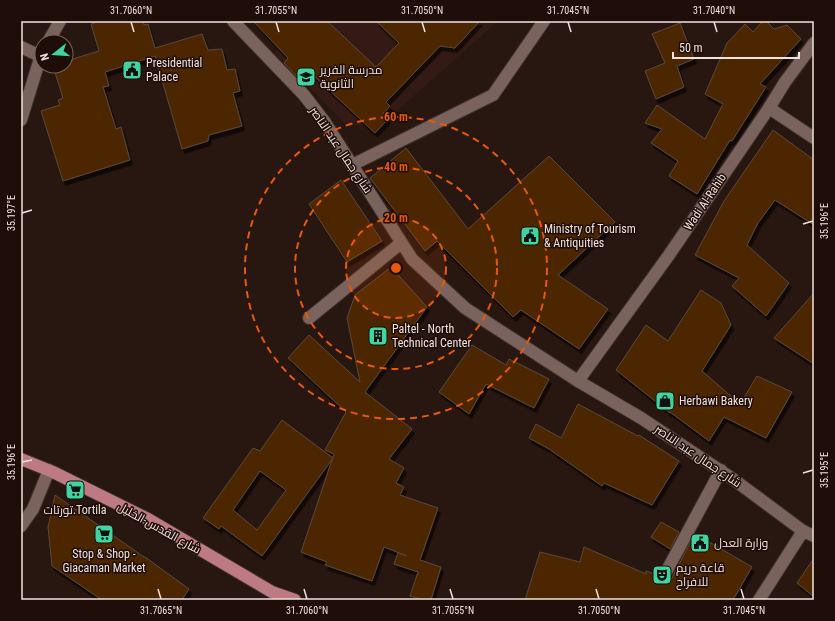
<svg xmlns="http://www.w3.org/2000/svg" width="835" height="621" viewBox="0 0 835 621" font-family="'Roboto Condensed',Cairo,sans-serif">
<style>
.built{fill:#331a14}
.building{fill:#4c2804;stroke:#5a493b;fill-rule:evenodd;filter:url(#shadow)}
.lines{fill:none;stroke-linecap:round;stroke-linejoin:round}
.minor-casing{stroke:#3d302d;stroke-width:14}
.major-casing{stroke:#3d302d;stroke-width:14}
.minor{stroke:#7a635d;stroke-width:12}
.major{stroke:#bd7a83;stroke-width:12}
.ticks{fill:none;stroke:#f0e3df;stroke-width:1.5}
.ring{fill:none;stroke:#e8590c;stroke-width:2;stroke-dasharray:7 5}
.labels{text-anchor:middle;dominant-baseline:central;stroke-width:3;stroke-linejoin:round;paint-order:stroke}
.poi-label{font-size:12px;fill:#f0e3df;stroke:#1e0d09;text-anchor:start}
.street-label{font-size:12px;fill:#f0e3df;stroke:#1e0d09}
.centre{fill:#e8590c;stroke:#1e0d09;stroke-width:2}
.ring-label{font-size:12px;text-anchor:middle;font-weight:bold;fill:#e8590c;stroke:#1e0d09;stroke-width:3;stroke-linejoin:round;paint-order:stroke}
.neatline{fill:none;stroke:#f0e3df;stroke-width:1.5}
.ticks-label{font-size:10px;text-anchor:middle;fill:#f0e3df}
</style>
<defs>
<filter id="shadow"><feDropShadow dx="2.5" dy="4.5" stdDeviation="0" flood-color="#0009"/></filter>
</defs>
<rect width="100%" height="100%" fill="#281611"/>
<path class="built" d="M305 21H498L380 126 347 125 274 53Z"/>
<g class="building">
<path d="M101 21H143L144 25 148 24 155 48 202 34 208 50 222 49 227 70 235 69 240 91 233 93 242 126 209 135 208 141 182 149 155 56 105 72 109 86 103 87 116 129 121 127 130 160 63 181 41 111 60 105 58 100 63 98 53 66H66V61L99 51 91 24Z"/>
<path d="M253 21H327L376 67 399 43 376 21H480L455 48 440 46 386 102 390 106 383 114 388 119 375 133 310 72 301 81 284 63 288 58Z"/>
<path d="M763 21H766L774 29 787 25 801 39 760 84 766 87 732 141 730 140 697 194 669 176 678 161 651 143 662 129 645 123 657 105 705 139 723 104 705 94 727 43 745 24 753 32Z"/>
<path d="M680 23 694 59 677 66 684 87 656 99 645 71 665 63 652 34Z"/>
<path d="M773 130 814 160V225L775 200 758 223 747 245 789 283 766 316 732 286 739 278 695 255 724 201Z"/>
<path d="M406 148 468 229 549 156 615 222 558 275 608 309 579 349 521 310 513 317 437 241 425 251 370 178Z"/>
<path d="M341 180 382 241 347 262 309 204Z"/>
<path d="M391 267 427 307 365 392 412 429 389 459 404 468 396 483 404 487 400 495 438 508 420 560 441 567 431 600H423L410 596 418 572 394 564 398 553 407 556 384 547 372 581 325 565 327 562 301 552 334 454 325 450 346 412 288 358 309 335 360 382 347 318 355 295Z"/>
<path d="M701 290 721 303 731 325 702 371 740 404 757 376 792 392 766 438 724 417 709 441 670 412V413L616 370 646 325 668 341Z"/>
<path d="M814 293V364L774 338Z"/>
<path d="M472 345 506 365 509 359 549 379 534 408 486 384 469 414 439 392Z"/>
<path d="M578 404 638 436 639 435 679 461 652 505 604 483 602 486 549 449 529 438 536 424 561 438Z"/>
<path d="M282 420 333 458 262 556 221 526 219 529 203 518 253 448 260 451ZM260 471 286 490 257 530 233 510Z"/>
<path d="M55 495 144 557H145L189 589 182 600H102L52 566 48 527Z"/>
<path d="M661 522 679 532 670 549 651 537Z"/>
<path d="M694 535 711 543 752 567 733 600H525L540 552 580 562 584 547 646 574V571L658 575 661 580 666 581 672 578Z"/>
<path d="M814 558V597L797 583Z"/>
</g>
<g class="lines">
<defs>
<g id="minor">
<path d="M233 21 304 95 324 121 412 259 465 308 578 381"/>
<path d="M48 42 60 21"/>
<path d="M814 43 785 82 769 108 669 255 578 381 641 418 733 479 803 531 814 536"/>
<path d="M21 47 40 56"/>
<path d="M769 108 814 138"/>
<path d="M21 120 42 52"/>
<path d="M352 165 493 95 544 21"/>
<path d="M309 318 401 243"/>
<path d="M21 526 33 509 49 470"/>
<path d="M665 574 721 470"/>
<path d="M759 600 803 531"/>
</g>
<path id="major" d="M21 459 53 472 148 519 272 592 295 600"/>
</defs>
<use href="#minor" class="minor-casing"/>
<use href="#major" class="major-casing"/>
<use href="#minor" class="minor"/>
<use href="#major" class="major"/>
</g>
<path class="ticks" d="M131 22 134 32M276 22 279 32M422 22 425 32M568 22 571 32M714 22 717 32M22 213 32 210M803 224 813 221M22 462 32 460M803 473 813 470M158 589 161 599M304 589 307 599M450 589 453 599M596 589 599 599M741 589 744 599"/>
<circle cx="396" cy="268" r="50" fill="#e8590c" fill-opacity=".12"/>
<g class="ring">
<circle cx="396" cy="268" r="50"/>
<circle cx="396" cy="268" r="101"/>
<circle cx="396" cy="268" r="151"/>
</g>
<defs>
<symbol id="civic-square" viewBox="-11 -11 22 22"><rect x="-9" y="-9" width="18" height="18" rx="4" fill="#40d4a1" stroke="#1e0d09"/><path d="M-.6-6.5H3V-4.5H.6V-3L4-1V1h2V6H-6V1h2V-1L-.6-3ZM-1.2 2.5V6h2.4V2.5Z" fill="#111"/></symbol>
<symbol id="school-square" viewBox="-11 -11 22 22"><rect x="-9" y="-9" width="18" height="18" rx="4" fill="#40d4a1" stroke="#1e0d09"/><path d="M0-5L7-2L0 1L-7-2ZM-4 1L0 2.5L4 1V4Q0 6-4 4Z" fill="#111"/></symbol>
<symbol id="building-square" viewBox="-11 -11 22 22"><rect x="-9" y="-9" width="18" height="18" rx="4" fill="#40d4a1" stroke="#1e0d09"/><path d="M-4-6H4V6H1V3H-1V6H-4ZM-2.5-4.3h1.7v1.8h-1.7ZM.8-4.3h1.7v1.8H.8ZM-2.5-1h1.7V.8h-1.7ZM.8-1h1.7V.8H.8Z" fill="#111"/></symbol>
<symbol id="shop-square" viewBox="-11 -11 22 22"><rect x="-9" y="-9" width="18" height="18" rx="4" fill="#40d4a1" stroke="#1e0d09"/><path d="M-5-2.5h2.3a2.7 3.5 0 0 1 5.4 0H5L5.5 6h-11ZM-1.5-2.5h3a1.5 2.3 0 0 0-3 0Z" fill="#111"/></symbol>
<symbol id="supermarket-square" viewBox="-11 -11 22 22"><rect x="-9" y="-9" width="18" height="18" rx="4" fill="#40d4a1" stroke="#1e0d09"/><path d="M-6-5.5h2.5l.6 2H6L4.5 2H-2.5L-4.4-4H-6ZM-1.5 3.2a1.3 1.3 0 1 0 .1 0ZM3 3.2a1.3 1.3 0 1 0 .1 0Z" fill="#111"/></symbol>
<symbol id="theatre-square" viewBox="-11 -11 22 22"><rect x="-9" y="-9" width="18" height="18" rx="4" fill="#40d4a1" stroke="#1e0d09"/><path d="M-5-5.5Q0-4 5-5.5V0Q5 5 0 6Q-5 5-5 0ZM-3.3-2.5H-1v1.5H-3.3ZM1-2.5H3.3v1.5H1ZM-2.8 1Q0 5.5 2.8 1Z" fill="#111"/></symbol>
</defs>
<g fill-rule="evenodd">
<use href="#civic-square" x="121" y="59" width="22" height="22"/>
<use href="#school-square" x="295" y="66" width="22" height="22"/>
<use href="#civic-square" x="519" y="225" width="22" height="22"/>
<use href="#building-square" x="367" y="325" width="22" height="22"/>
<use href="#shop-square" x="654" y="390" width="22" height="22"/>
<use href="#supermarket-square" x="64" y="479" width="22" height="22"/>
<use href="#supermarket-square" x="93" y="523" width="22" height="22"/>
<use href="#civic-square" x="689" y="532" width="22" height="22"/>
<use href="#theatre-square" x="651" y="564" width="22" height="22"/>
</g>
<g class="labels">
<g class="poi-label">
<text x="146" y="63">Presidential<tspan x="146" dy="14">Palace</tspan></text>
<text x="320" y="70">مدرسة الفرير<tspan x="320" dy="14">الثانوية</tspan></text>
<text x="544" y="229">Ministry of Tourism<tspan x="544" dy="14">&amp; Antiquities</tspan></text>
<text x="392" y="329">Paltel - North<tspan x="392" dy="14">Technical Center</tspan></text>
<text x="679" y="401">Herbawi Bakery</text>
<text x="75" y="510" text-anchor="middle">تورتات.Tortila</text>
<text x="714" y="543">وزارة العدل</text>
<text x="104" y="554" text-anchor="middle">Stop &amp; Shop -<tspan x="104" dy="14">Giacaman Market</tspan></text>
<text x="676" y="568">قاعة دريم<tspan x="676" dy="14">للافراح</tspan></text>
</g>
<g class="street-label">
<text transform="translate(341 150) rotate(56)">شارع جمال عبد الناصر</text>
<text transform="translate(705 202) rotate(-56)">Wadi Al-Rahib</text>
<text transform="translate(698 456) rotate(34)">شارع جمال عبد الناصر</text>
<text transform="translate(159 528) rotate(29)">شارع القدس-الخليل</text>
</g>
</g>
<circle cx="396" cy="268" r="6" class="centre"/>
<g class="ring-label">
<text x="396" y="121">60 m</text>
<text x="396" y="171">40 m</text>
<text x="396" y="222">20 m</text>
</g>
<rect width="835" height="621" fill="none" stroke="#1e0d09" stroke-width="44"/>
<g transform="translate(54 54) rotate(253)"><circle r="19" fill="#1e0d09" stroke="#72635f"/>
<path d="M0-3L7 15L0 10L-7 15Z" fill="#40d4a1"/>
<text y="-6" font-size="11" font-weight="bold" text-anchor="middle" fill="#f0e3df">N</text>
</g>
<path d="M673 52v6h126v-6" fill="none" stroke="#f0e3df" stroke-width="2"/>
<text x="679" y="52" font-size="12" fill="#f0e3df" stroke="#1e0d09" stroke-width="3" paint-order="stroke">50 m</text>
<rect x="22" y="22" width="791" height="577" class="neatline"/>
<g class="ticks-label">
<text x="131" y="14">31.7060°N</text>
<text x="276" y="14">31.7055°N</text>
<text x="422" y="14">31.7050°N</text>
<text x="568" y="14">31.7045°N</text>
<text x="714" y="14">31.7040°N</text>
<text transform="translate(11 213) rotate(-90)" y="4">35.197°E</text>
<text transform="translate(824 221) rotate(-90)" y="4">35.196°E</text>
<text transform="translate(11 462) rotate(-90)" y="4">35.196°E</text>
<text transform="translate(824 470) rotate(-90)" y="4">35.195°E</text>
<text x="161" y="614">31.7065°N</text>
<text x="307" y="614">31.7060°N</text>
<text x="453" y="614">31.7055°N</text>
<text x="599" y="614">31.7050°N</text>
<text x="744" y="614">31.7045°N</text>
</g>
</svg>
